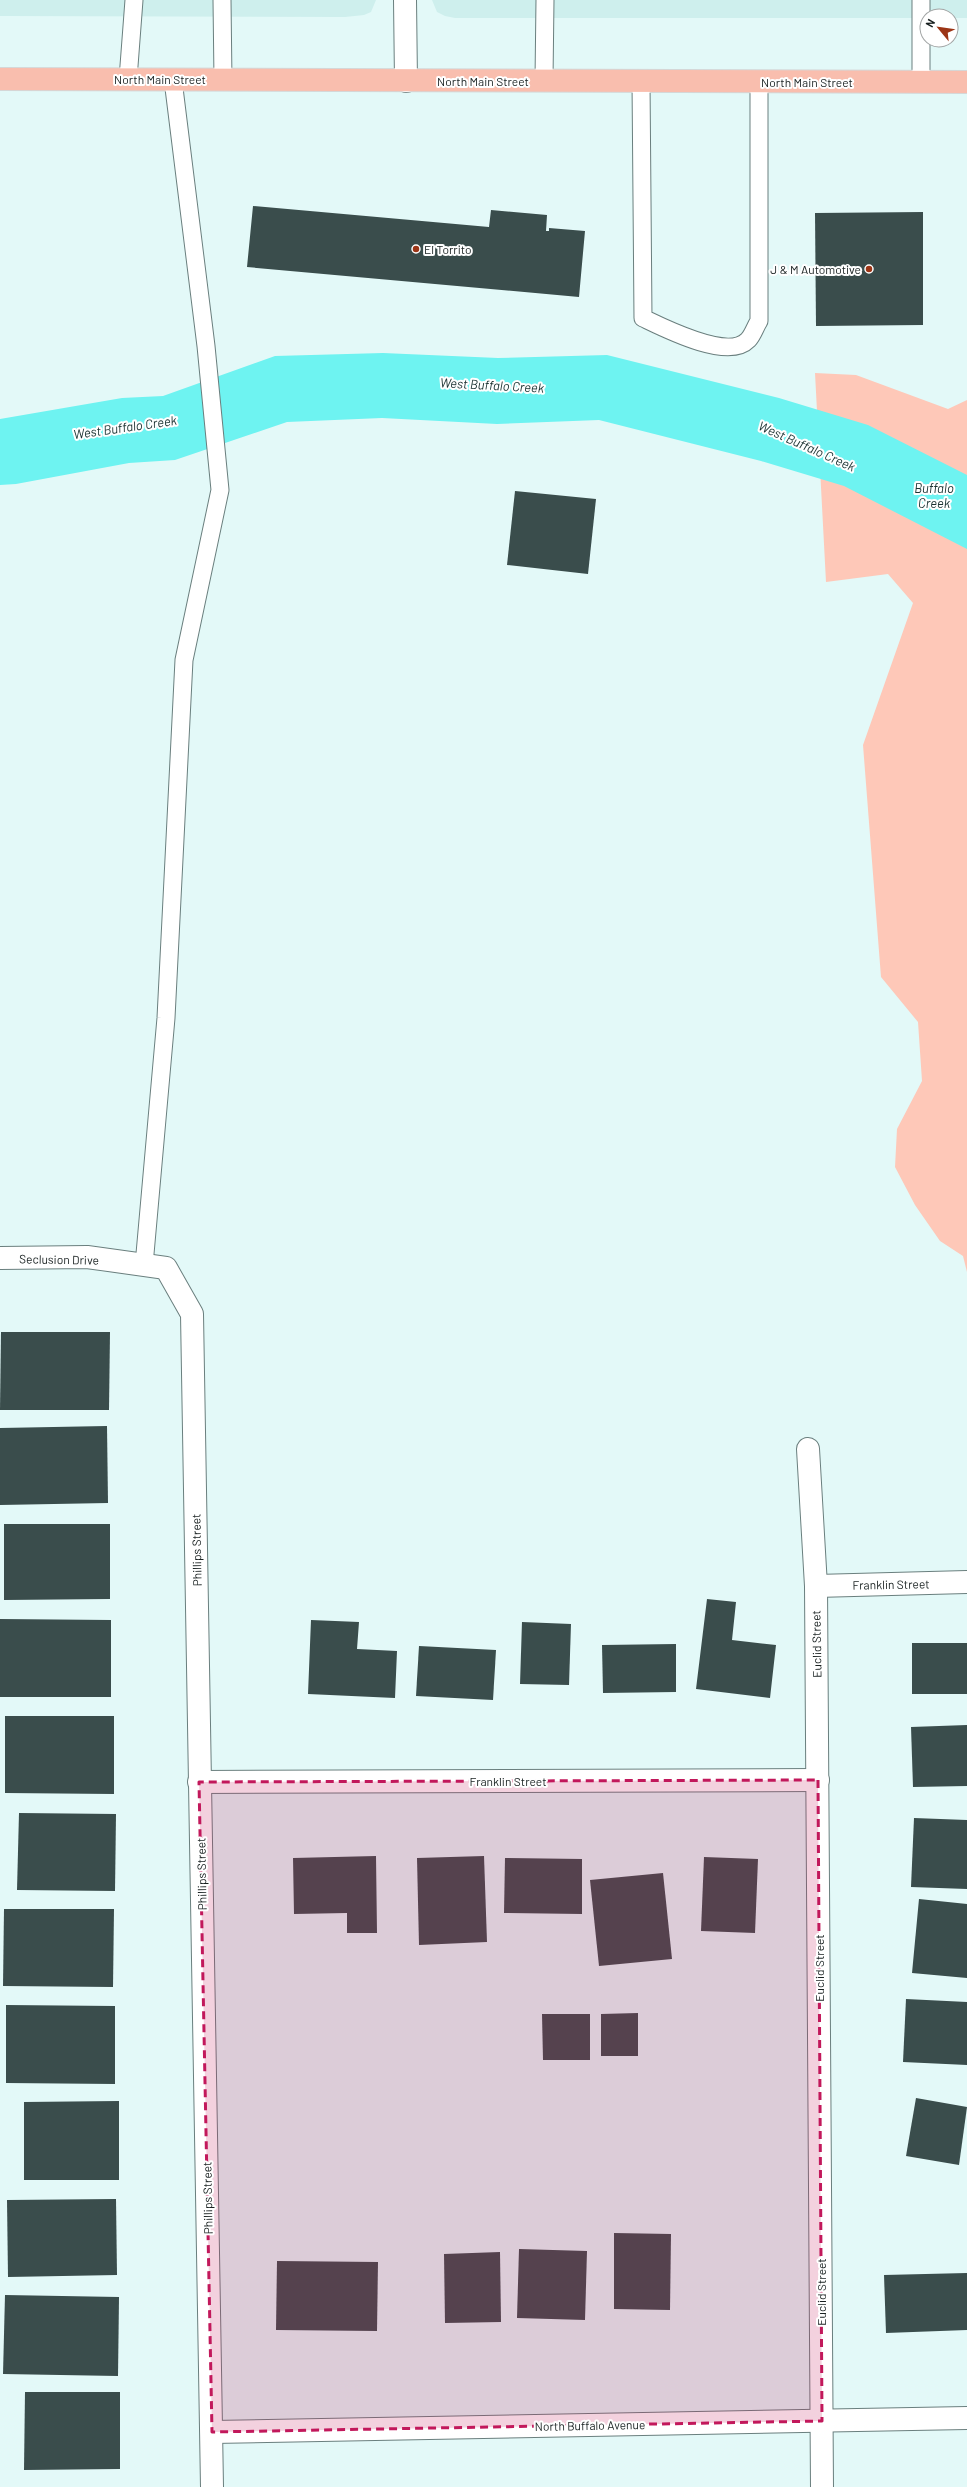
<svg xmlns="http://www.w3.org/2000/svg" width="967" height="2487" viewBox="0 0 967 2487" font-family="Barlow,sans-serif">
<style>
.built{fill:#ceefed}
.green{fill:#fec8b8}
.water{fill:#6ef3f1}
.building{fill:#3a4d4c}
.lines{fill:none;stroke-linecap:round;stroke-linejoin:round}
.lane-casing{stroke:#6a7f7e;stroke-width:19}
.street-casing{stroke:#6a7f7e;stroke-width:24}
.primary-casing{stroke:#d5d7d7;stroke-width:24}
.lane{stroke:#fff;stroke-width:17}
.street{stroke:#fff;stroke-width:22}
.primary{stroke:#f9beae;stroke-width:22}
.marked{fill:#c2185b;fill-opacity:0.2;stroke:#c2185b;stroke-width:3;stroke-dasharray:8 5;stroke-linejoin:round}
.poi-dot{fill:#9c3516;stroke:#fff;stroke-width:1.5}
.labels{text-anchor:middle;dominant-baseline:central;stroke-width:4;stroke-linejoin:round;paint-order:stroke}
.street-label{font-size:12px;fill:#182020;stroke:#fff}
.poi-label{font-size:12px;fill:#182020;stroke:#fff;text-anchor:start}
.water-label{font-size:13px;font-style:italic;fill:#1b3232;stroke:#fff}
</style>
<rect width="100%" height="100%" fill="#e3f9f8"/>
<g class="built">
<path d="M0 0H376L371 12 364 15 345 17 0 16Z"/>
<path d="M432 0H967V18H455L445 16 437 12Z"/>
</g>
<path class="green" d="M815 373 856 375 948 409 967 400V1272L963 1256 940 1241 915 1205 895 1167 897 1129 922 1081 918 1022 881 977 863 745 913 603 888 574 826 582Z"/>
<path class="water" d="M383 353 498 358 607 355 779 398 868 425 967 475V549L844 486 761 461 599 420 497 424 382 418 287 422 175 460 129 463 16 484 0 485V419L122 398 163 396 275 356Z"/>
<g class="building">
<path d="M253 206 489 227 491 210 547 215 546 231H549V228L585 231 579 297 247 267Z"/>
<path d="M923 212V325L816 326 815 213Z"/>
<path d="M515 491 596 499 588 574 507 565Z"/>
<path d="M1 1332H110L109 1410H0Z"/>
<path d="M107 1426 108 1503 0 1505V1428Z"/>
<path d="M4 1524H110V1599L4 1600Z"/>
<path d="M707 1599 736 1602 732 1640 776 1645 770 1698 696 1689Z"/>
<path d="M0 1619 111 1620V1697H0Z"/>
<path d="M311 1620 359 1622 357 1649 397 1651 395 1698 308 1694Z"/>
<path d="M522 1622 571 1624 569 1685 520 1684Z"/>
<rect x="912" y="1643" width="55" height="51"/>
<path d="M676 1644V1692L603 1693 602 1645Z"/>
<path d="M419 1646 496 1650 493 1700 416 1696Z"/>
<path d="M5 1716H114V1794L5 1793Z"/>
<path d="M967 1725V1786L913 1787 911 1727Z"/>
<path d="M19 1813 116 1814 115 1891 17 1890Z"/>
<path d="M914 1818 967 1820V1889L911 1887Z"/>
<path d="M376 1856 377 1933H347V1913L294 1914 293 1858Z"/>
<path d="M484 1856 487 1942 419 1945 417 1858Z"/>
<path d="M704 1857 758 1859 755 1933 701 1931Z"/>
<path d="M505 1858 582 1859V1914L504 1913Z"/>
<path d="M663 1873 672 1959 599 1966 590 1880Z"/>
<path d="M919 1899 967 1904V1978L912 1973Z"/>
<path d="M4 1909H114L113 1987 3 1986Z"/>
<path d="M906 1999 967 2002V2065L903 2062Z"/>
<path d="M6 2005 115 2006V2084L6 2083Z"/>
<path d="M638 2013V2056H601V2014Z"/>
<path d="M542 2014H590V2060H543Z"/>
<path d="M916 2098 967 2107 959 2165 906 2156Z"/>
<path d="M119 2101V2180H24V2102Z"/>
<path d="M116 2199 117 2275 8 2277 7 2200Z"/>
<path d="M614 2233 671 2234 670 2310 614 2309Z"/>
<path d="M519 2249 587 2251 585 2320 517 2318Z"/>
<path d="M500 2252 501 2322 445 2323 444 2254Z"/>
<path d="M277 2261 378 2262 377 2331 276 2330Z"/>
<path d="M967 2273V2330L886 2333 884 2275Z"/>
<path d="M5 2295 119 2297 118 2376 3 2374Z"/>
<path d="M25 2392H120V2469L24 2470Z"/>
</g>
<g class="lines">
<defs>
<g id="lane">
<path d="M222 0 223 80"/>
<path d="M921 0V82"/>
<path d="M128 79 134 0"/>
<path d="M544 80 545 0"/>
<path d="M641 81 643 318C664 328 728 361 748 340 753 335 755 327 759 321V82"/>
<path d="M144 1265 166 1018 184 660 220 490 206 346 173 80"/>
</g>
<g id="street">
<path d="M405 0 406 81"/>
<path d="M0 1258 87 1257 166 1268 192 1314 212 2487"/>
<path d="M808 1449 816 1586 822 2487"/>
<path d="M816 1586 967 1582"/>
<path d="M199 1782 818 1780"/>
<path d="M212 2432 967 2418"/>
</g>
<path id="primary" d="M0 79 967 82"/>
</defs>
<use href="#lane" class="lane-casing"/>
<use href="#street" class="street-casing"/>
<use href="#primary" class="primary-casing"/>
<use href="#lane" class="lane"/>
<use href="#street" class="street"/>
<use href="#primary" class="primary"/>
</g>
<path class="marked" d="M818 1780 822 2421 212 2432 199 1782Z"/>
<g class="poi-dot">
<circle cx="416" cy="249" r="4"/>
<circle cx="869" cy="269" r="4"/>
</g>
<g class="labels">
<g class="street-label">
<text x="160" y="79">North Main Street</text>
<text x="483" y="81">North Main Street</text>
<text x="807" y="82">North Main Street</text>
<text transform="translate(59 1259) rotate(1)">Seclusion Drive</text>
<text transform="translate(196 1550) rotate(-91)">Phillips Street</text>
<text transform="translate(891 1584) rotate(-1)">Franklin Street</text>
<text transform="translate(816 1644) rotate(-91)">Euclid Street</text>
<text x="508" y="1781">Franklin Street</text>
<text transform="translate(201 1874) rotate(-91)">Phillips Street</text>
<text transform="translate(819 1968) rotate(-90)">Euclid Street</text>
<text transform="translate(207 2198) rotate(-91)">Phillips Street</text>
<text transform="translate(821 2292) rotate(-90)">Euclid Street</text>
<text transform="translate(590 2425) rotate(-1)">North Buffalo Avenue</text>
</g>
<g class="poi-label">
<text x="424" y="249">El Torrito</text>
<text x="861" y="269" text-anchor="end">J &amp; M Automotive</text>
</g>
<g class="water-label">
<text transform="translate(492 385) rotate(3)">West Buffalo Creek</text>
<text transform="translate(125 427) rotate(-8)">West Buffalo Creek</text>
<text transform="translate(807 446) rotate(24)">West Buffalo Creek</text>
<text x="934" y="488">Buffalo<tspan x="934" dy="15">Creek</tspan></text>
</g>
</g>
<g transform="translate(939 28) rotate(299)"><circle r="19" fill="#ffffff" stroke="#a3a6a6"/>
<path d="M0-3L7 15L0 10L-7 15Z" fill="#9c3516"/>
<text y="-6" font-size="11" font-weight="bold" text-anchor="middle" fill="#182020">N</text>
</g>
</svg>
